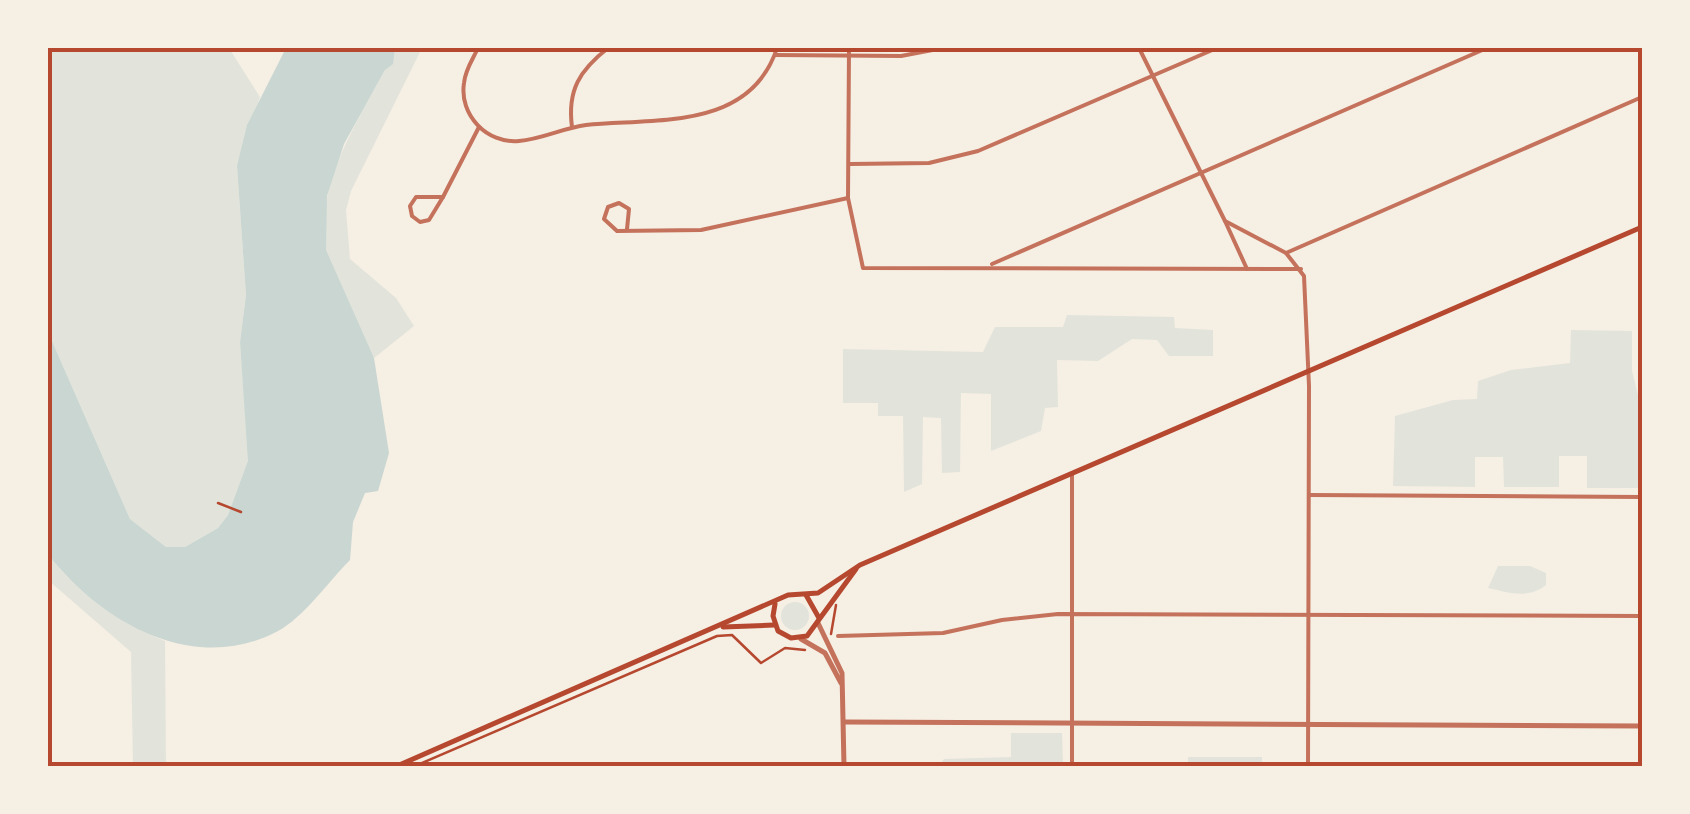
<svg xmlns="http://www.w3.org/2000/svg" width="1690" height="814" viewBox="0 0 1690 814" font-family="'Work Sans',sans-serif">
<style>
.green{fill:#e2e4dc}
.water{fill:#c9d6d2}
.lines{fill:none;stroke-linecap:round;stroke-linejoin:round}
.path{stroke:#b5482f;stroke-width:2.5}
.minor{stroke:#c5725c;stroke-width:4}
.tertiary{stroke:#c5725c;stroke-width:5}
.secondary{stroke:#b5482f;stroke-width:5}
.neatline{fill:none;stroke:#b5482f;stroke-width:4}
</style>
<rect width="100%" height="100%" fill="#f6efe4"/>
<g class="green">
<path d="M48 48H229L260 97 237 166 246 295 240 342 249 461 228 515 218 528 185 547H166L130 519 48 332Z"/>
<path d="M395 48H422L351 191 346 210 350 259 396 298 414 326 374 358C358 326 333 287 326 251 314 187 356 124 385 70L392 64Z"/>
<path d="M1067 315 1174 317 1175 328 1213 330V356H1169L1157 340 1132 339 1098 361 1057 360 1058 407 1045 408 1041 431 991 451V394L961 393 960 472 942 473 941 418 923 417 922 484 904 492 903 416H878V403H843V349L983 352 995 327H1063Z"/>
<path d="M1571 330 1632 331V371L1642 411V488H1587V456H1559V487H1504L1503 457H1475V487L1393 486 1395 416 1453 400 1477 399 1478 381 1511 370 1570 363Z"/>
<path d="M48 554C79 595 117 622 165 641L166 766H133L131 652 48 580Z"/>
<path d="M1498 566H1530L1546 573V585C1527 600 1507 592 1488 588Z"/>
<circle cx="795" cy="616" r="14"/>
<path d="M1011 733H1062L1063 762 939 766 944 759 1011 757Z"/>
<rect x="1188" y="757" width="74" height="9"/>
</g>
<path class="water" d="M286 48H395L393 64 385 70 344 144 327 196 326 250 374 358 389 453 378 491 365 493 353 522 350 560C328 582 304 617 278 631 194 676 100 622 48 554V332L130 519 166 547H185L218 528 228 515 248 461 240 342 246 295 237 166 247 125Z"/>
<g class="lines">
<g class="path">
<path d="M218 503 241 512"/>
<path d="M831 634 836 605"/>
<path d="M415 766 717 636 732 635 761 663 785 648 805 650"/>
</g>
<g class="minor">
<path d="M478 48C473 59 465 70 464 83 459 115 487 144 519 141 542 139 563 128 586 125 655 118 750 131 777 48"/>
<path d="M849 48 848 198 863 268 1301 269"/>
<path d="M1139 48 1225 221 1286 253 1304 276 1309 386 1308 766"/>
<path d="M775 55 901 56 943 48"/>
<path d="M572 127C567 90 580 70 608 48"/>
<path d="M850 164 929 163 978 151 1217 48"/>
<path d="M416 197H443L429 220 420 222 412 216 410 206Z"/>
<path d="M443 197 479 127"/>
<path d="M1225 221 1247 269"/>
<path d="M627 229 629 209 619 203 608 207 604 219 617 231 701 230 848 198"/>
<path d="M1286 253 1642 97"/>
<path d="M992 264 1487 48"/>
<path d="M1309 495 1642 497"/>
<path d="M838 636 943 633 1002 620 1058 614 1642 616"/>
<path d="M1072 766V474"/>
</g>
<g class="tertiary">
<path d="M818 623 842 673 844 766"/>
<path d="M801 639 825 653 841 683"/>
<path d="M844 722 1642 726"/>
</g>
<g class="secondary">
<path d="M806 595 819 618"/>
<path d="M775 604 773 616 778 631 791 638 807 636 856 569"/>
<path d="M723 627 774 625"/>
<path d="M397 766 788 595 818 593 860 565 1642 227"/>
</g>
</g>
<rect width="1690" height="814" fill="none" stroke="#f6efe4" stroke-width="100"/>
<rect x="50" y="50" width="1590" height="714" class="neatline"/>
</svg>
